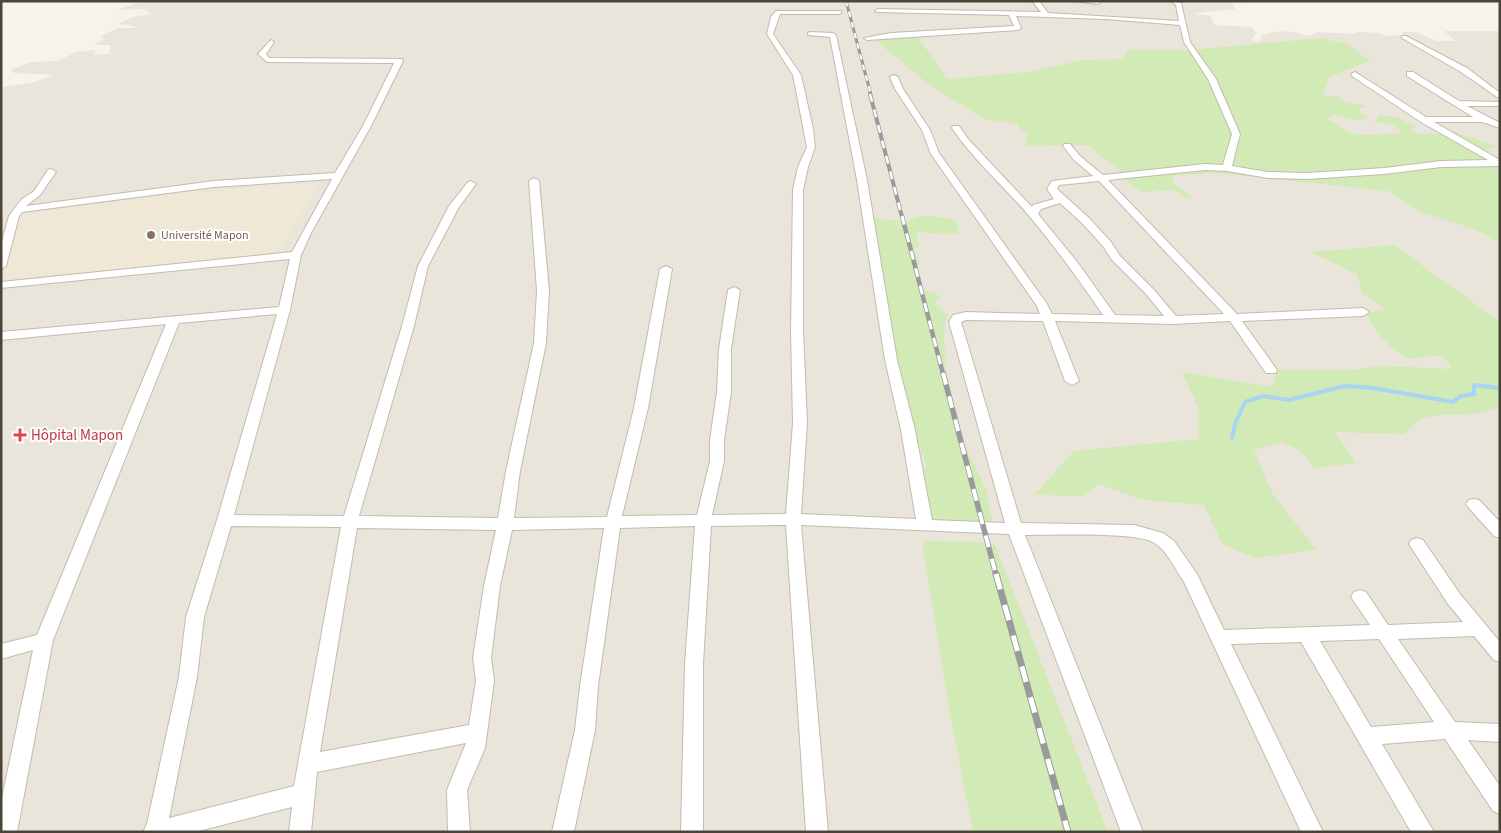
<svg xmlns="http://www.w3.org/2000/svg" width="1501" height="833" viewBox="0 0 1501 833" font-family="'Source Sans 3',sans-serif">
<style>
.residential{fill:#eae5da}
.education{fill:#efe8d6}
.green{fill:#d2eab5}
.lines{fill:none;stroke-linecap:round;stroke-linejoin:round}
.stream{stroke:#a9d4f2;stroke-width:4}
.minor-casing{stroke:#c2bbae;stroke-width:2}
.minor{fill:#fff;fill-rule:evenodd}
.rail-far4-casing{stroke:#9a9a9a;stroke-width:3}
.rail-far3-casing{stroke:#9a9a9a;stroke-width:4}
.rail-far2-casing{stroke:#9a9a9a;stroke-width:4.5}
.rail-far1-casing{stroke:#9a9a9a;stroke-width:5.5}
.rail-casing{stroke:#9a9a9a;stroke-width:7}
.rail-far4{stroke:#fff;stroke-width:2;stroke-dasharray:5.5;stroke-linecap:butt}
.rail-far3{stroke:#fff;stroke-width:2.5;stroke-dasharray:8;stroke-linecap:butt}
.rail-far2{stroke:#fff;stroke-width:3;stroke-dasharray:9;stroke-linecap:butt}
.rail-far1{stroke:#fff;stroke-width:4;stroke-dasharray:12;stroke-linecap:butt}
.rail{stroke:#fff;stroke-width:5;stroke-dasharray:16;stroke-linecap:butt}
.education-dot{fill:#8d6e63;stroke:#fff;stroke-width:2}
.health-dot{fill:#e0444e;stroke:#fff;stroke-width:2}
.labels{text-anchor:middle;dominant-baseline:central;stroke-width:4;stroke-linejoin:round;paint-order:stroke}
.far-education-label{font-size:12px;fill:#785e54;stroke:#fff;text-anchor:start}
.health-label{font-size:15px;fill:#be3a42;stroke:#fff;text-anchor:start}
</style>
<rect width="100%" height="100%" fill="#f6f3ec"/>
<path class="residential" d="M146 1H1250L1248 3H1232L1235 9 1194 13 1195 14 1211 16 1214 25 1251 27 1256 33 1251 40 1260 42 1261 35 1280 31 1295 32 1309 36 1317 32 1356 34 1357 32 1379 33 1386 36 1404 35 1401 32H1415L1437 41H1456L1444 31H1500V832H1V87L31 83 54 75 14 73 11 70 30 62 58 61 76 52 96 50 94 55 109 54 111 45H94L105 38 99 37 118 28H136L137 27 128 25 118 24 133 17 152 14 142 9 115 10Z"/>
<path class="education" d="M318 183 277 257 1 285V262L21 214 215 190Z"/>
<g class="green">
<path d="M917 36 947 79 1028 72 1083 60 1122 59 1128 50H1188L1322 38 1349 45 1370 61 1329 77 1323 96 1339 97 1345 103 1367 105 1366 107 1360 108 1359 112 1365 115 1367 119 1356 120 1334 115 1326 119C1337 123 1345 131 1355 134 1360 135 1397 134 1403 133L1395 126 1371 120H1376L1379 115 1396 117 1417 127 1410 128 1414 133 1427 134 1455 132 1499 147 1486 149 1485 156 1500 165V243L1474 229 1419 211 1388 191 1217 173 1173 176 1172 182 1191 196 1187 199 1174 190 1143 192 1121 178 1124 174 1087 145 1026 146V140L1029 134 1020 129 1017 124 984 119 927 83 875 40Z"/>
<path d="M929 216 951 219 958 222V234H936L916 231 919 248 909 251 917 253V259L920 262 916 270 924 290 941 296 934 301 948 315 945 323 944 338 946 359 945 383 955 407 954 422 987 492 994 531 927 525 922 474 927 466 912 429 867 230 863 221 864 217 906 222 918 217Z"/>
<path d="M1394 245 1500 322V408L1473 414 1438 415 1421 419 1404 434 1335 432 1356 463 1314 468 1301 451 1282 442 1254 450 1273 495 1317 550 1255 558 1222 544 1204 505 1144 500 1098 484 1084 496 1034 495 1074 451 1198 439 1199 409 1182 372 1273 387 1276 370H1347L1382 366 1452 369 1443 355 1407 359C1387 344 1377 335 1366 313L1386 310 1362 293 1357 274 1310 252Z"/>
<path d="M922 541 977 542 995 545 1108 832H973L949 708Z"/>
</g>
<g class="lines">
<path class="stream" d="M1232 438 1235 424 1245 402 1263 396 1289 400 1345 386 1373 388 1453 402 1461 396 1474 394V385L1500 388"/>
<defs>
<g id="minor">
<path d="M1032 1H1039L1048 13 1179 21 1176 5 1171 1 1181 3 1190 42 1216 79 1240 134 1232 166 1268 172 1307 173 1384 168 1441 161 1488 160 1421 122 1352 76 1351 74 1355 72 1426 117H1473L1407 76V72H1413L1459 101 1500 102V106H1467L1500 123V128L1482 122H1434L1500 160V166L1441 167 1384 174 1307 179 1268 178 1227 171 1205 170 1108 180 1237 314 1363 308 1369 312 1363 316 1242 321 1277 370 1276 373H1266L1230 321 1173 324 1055 321 1079 381 1072 385 1065 381 1043 321 966 320 961 322 1021 523 1134 525 1163 533 1174 541 1197 574 1224 630 1370 625 1351 597 1354 592 1360 590 1366 592 1388 625 1463 622 1448 604 1409 544 1411 540 1417 538 1423 540 1460 594 1500 642V662L1494 660 1474 636 1398 639 1455 722 1500 724V742L1468 740 1500 786V814L1493 811 1445 739 1382 744 1434 832H1411L1301 642 1231 644 1323 832H1301L1184 582C1175 569 1167 550 1153 542 1134 532 1051 535 1025 535L1143 832H1121L1009 534 801 525 828 832H806L786 525 711 526 703 664V832H681L685 664 695 526 620 528 598 686 595 730 574 832H552L575 730 580 686 604 528 512 530 500 586 491 658 494 681 485 748 467 790 470 832H448L447 790 466 743 317 772 311 832H289L292 807 195 832H143L147 824 179 677 186 617 217 520 277 314 179 323 53 640 17 832H1V803L33 650 1 659V644L37 635 166 324 1 340V332L279 307 290 259 1 288V282L292 252 332 179 214 187 22 212 19 216 6 266 1 269V245L9 216 21 200 34 191 48 170 51 169 56 172 40 195 26 206 214 181 335 173 363 126 394 63 267 62 258 54 271 40 274 42 266 54 269 58 402 59 403 61 371 126 311 233 301 255 290 310 234 515 344 516 402 326 418 266 449 206 468 182 471 181 476 184 459 207 428 266 414 326 359 516 498 518 506 471 534 343 537 291 529 181 534 178 539 181 549 291 546 343 520 471 514 518 607 517 634 408 660 269 666 266 672 269 648 408 622 516 697 515 710 461V440L717 392 719 349 728 290 734 287 740 290 731 349V392L724 440V461L712 515 786 514 793 423 791 331 793 190 798 167 807 147 793 75 767 34 771 17 776 11H841V13L839 14H780L773 34 801 75 813 129 815 147 808 167 803 190V331L807 423 801 514 916 519 901 430 885 360 857 180 830 37 808 35V33L810 32 833 33 836 35 867 180 897 360 915 430 932 520 1005 523 949 322 953 315 966 312 1040 314 1037 306 931 154 922 130 895 89 890 77 894 75 898 77 903 89 930 130 939 153 1047 304 1052 314 1103 315C1080 281 1056 248 1030 217 1005 187 974 161 952 128L953 126H959L968 139 1032 207 1033 205 1054 199 1047 189 1052 181 1093 176 1074 160 1063 146 1064 144H1070L1080 156 1103 175 1205 164 1223 165 1232 134 1208 79 1184 42 1180 25 1106 19 1016 16 1021 28 1018 30 867 40 864 38 891 33 1014 26 1009 15 876 12 875 11 878 9 1041 12ZM1099 181 1224 314 1176 316 1154 290 1120 256 1111 242 1089 218 1057 189 1059 185ZM1060 203 1081 222 1103 246 1112 260 1146 294 1164 316 1115 315 1078 263 1038 214 1041 209ZM231 526 341 527 294 786 169 818 197 677 204 617ZM357 528 496 530 484 586 473 658 476 681 469 725 320 752ZM1379 639 1434 722 1371 727 1320 641Z"/>
<path d="M1073 1H1101V2L1098 4Z"/>
<path d="M1402 36H1406L1467 68 1500 93V99L1461 72 1402 38Z"/>
<path d="M1474 499 1479 500 1500 522V538L1494 536 1469 508 1466 504 1469 500Z"/>
</g>
</defs>
<use href="#minor" class="minor-casing"/>
<use href="#minor" class="minor"/>
<defs>
<path id="rail-far4" d="M846 1 871 95"/>
<path id="rail-far3" d="M870 94 902 217"/>
<path id="rail-far2" d="M902 216 943 374"/>
<path id="rail-far1" d="M943 373 996 575"/>
<path id="rail" d="M996 574 1068 832"/>
</defs>
<use href="#rail-far4" class="rail-far4-casing"/>
<use href="#rail-far3" class="rail-far3-casing"/>
<use href="#rail-far2" class="rail-far2-casing"/>
<use href="#rail-far1" class="rail-far1-casing"/>
<use href="#rail" class="rail-casing"/>
<use href="#rail-far4" class="rail-far4"/>
<use href="#rail-far3" class="rail-far3"/>
<use href="#rail-far2" class="rail-far2"/>
<use href="#rail-far1" class="rail-far1"/>
<use href="#rail" class="rail"/>
</g>
<circle class="education-dot" cx="151" cy="235" r="5"/>
<path class="health-dot" d="M17.5 427.5h5v5h5v5h-5v5h-5v-5h-5v-5h5z"/>
<g class="labels">
<g class="far-education-label">
<text x="161" y="235">Université Mapon</text>
</g>
<g class="health-label">
<text x="31" y="435">Hôpital Mapon</text>
</g>
</g>
<rect width="1501" height="833" fill="none" stroke="#4b4439" stroke-width="5"/>
</svg>
